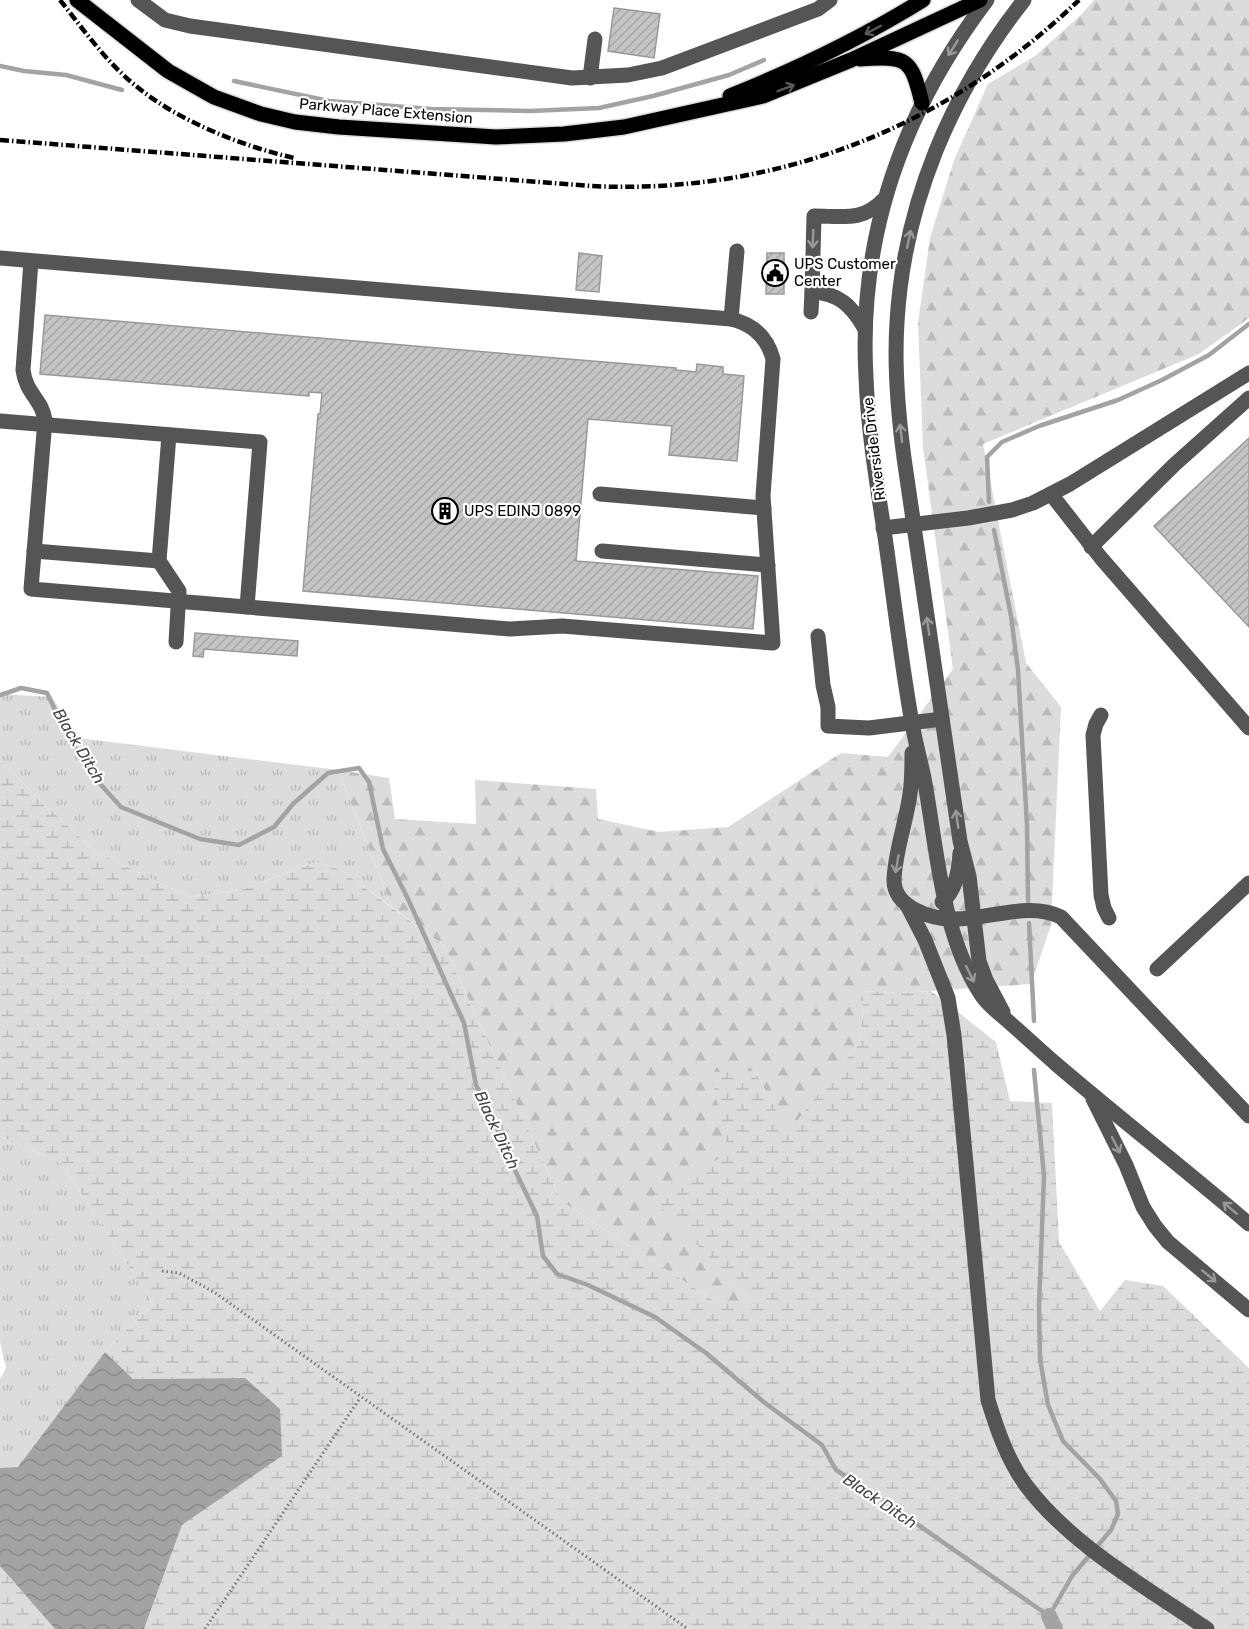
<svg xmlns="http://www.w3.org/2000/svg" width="1249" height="1629" viewBox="0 0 1249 1629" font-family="Rubik,sans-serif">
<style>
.grass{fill:url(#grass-tufts)}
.forest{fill:url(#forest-firs)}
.wetland{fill:url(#wetland-marsh)}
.water{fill:url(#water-waves)}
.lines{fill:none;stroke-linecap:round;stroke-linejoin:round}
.stream{stroke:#a3a3a3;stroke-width:4.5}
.canal{stroke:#a3a3a3;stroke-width:16}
.building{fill:url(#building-hatch);stroke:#999;stroke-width:1.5}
.major-casing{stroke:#dbdbdb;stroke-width:18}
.path{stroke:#777;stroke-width:3;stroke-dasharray:1.5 3;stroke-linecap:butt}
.minor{stroke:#555;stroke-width:15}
.major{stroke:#000;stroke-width:15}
.rail{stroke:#000;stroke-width:4.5;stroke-dasharray:9 3 1.5 3;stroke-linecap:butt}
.oneway{stroke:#595959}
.oneway2{stroke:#999}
.labels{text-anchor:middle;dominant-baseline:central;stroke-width:4.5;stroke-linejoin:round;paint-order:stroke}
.street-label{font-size:15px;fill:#000;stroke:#fff}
.poi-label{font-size:15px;fill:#000;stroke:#fff;text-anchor:start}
.water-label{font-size:16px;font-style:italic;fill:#444;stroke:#fff}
</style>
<defs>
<pattern id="grass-tufts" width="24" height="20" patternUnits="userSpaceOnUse" patternTransform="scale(1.5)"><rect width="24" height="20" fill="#dcdcdc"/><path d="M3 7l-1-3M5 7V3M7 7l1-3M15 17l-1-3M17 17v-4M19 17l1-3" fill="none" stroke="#bbb"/></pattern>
<pattern id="forest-firs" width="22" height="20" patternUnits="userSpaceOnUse" patternTransform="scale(1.5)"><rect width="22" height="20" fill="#dcdcdc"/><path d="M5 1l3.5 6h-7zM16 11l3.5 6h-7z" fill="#bbb"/></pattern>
<pattern id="wetland-marsh" width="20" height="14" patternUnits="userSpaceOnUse" patternTransform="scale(1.5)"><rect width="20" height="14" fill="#dcdcdc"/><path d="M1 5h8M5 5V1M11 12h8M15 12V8" fill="none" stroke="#bbb"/></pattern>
<pattern id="water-waves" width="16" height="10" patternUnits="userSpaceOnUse" patternTransform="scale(1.5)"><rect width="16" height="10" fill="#a3a3a3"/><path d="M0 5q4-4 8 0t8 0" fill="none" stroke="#8b8b8b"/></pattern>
<pattern id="building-hatch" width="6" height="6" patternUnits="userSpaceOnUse" patternTransform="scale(1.5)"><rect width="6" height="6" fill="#c4c4c4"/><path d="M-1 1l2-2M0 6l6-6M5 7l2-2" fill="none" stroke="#a7a7a7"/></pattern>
</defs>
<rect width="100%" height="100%" fill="#fff"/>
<g class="grass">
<path d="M0 694 52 697 78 738 338 770 392 907 341 870 316 862 241 890 189 897 94 851 0 761Z"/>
<path d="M0 1136 61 1163 153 1304 105 1352 18 1468H0V1379L6 1368 0 1342Z"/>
</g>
<path class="forest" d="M1094 0H1249V318L1199 354 983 444 1026 663 1061 707 1051 925 1031 984 900 993 864 991 860 1042 788 1133 755 1071 730 1153 652 1197 752 1302H716L561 1201 444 946 392 907 338 770 389 778 395 819 476 824 475 780 596 789 598 819 659 832 728 827 841 753 888 757 953 669 923 447 918 323 930 238 954 160 988 84 1035 56 1082 14Z"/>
<g class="wetland">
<path d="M0 761 94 851 189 897 241 890 316 862 341 870 444 946 561 1201 716 1302 751 1301 651 1197 729 1153 710 1072 755 1071 788 1132 860 1042 864 991 900 993 931 991 996 1042 1010 1101 1052 1103 1059 1242 1100 1311 1125 1280 1163 1286 1249 1368V1629H144L182 1525 282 1456 245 1378 133 1379 105 1352 153 1304 61 1163 0 1136Z"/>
<path d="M0 1566 55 1629H0Z"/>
</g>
<path class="water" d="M105 1352 133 1379 245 1378 280 1409 282 1456 182 1525 144 1629H55L0 1566V1468L18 1467Z"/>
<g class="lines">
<g class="stream">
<path d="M0 66 24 71 66 75 122 90"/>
<path d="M234 81 329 101 431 109 530 111 599 108 653 96 729 75 764 60"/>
<path d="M989 502 987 457 1002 442 1039 426 1118 400 1162 380 1209 355 1249 324"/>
<path d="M994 530 1011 616 1018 670 1027 825 1028 901"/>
<path d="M0 695 21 688 47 693 68 737 93 776 121 807 200 839 239 845 274 827 293 804 328 773 359 768 369 782 383 849 408 899 464 1023 476 1085 489 1109 512 1164 537 1216 543 1256 557 1274 588 1285 655 1317 706 1353 765 1403 822 1445 836 1470 868 1490 1049 1616 1072 1576 1111 1530 1118 1514 1116 1501 1100 1479 1063 1441 1048 1405 1040 1359 1039 1306 1044 1176 1034 1070"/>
<path d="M1029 923 1034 1021"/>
</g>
<path class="canal" d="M1049 1616 1055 1629"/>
</g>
<g class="building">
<path d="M614 8 660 14 654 58 608 51Z"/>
<path d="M579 253 602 256 599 292 576 290Z"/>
<path d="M767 253H784V294H766Z"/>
<path d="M45 315 676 368V370L696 372 697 364 723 367V374L744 376 737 461 669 455 672 426 588 419 576 561 758 576 753 629 303 591 318 414H320L322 393 309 392V396L40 374Z"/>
<path d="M1249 438V627L1154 526Z"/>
<path d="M195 633 298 641 297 656 204 649 203 657 193 656Z"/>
</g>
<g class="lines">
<defs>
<g id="major">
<path d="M77 0 168 71 214 97 261 114 295 122 339 127 496 137 564 134 624 127 763 96 851 60 980 0"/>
<path d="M860 59C908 56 911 58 922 103"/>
<path d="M730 96C797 69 862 38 923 0"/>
</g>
</defs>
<use href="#major" class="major-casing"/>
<g class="path">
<path d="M162 1271 179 1273 214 1292 688 1629"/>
<path d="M205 1629 360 1398"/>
</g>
<g class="minor">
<path d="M138 0 165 20 190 26 572 78 628 75 662 68 818 9 830 0"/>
<path d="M987 0C902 112 858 236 866 377 868 431 877 484 885 537 894 599 901 662 912 723 915 741 920 759 924 778 937 847 941 932 980 993 987 1005 998 1012 1009 1022 1025 1036 1040 1050 1056 1064 1119 1118 1186 1170 1249 1224"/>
<path d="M590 78 595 39"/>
<path d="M0 258 731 319C753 324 767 337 773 359L763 496 773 643 562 626 510 629 31 589 45 420C42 399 26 394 23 370L31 261"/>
<path d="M811 312 812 292"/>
<path d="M731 319 737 251"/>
<path d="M865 329C852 306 839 293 812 292L814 216C843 216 863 222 884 199"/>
<path d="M0 421 260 442 247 607"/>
<path d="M169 435 159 561 179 591 176 642"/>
<path d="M600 494 764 508"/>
<path d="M1051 494 1101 558 1249 728"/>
<path d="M883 528 968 518 1012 510 1033 503 1070 484 1249 373"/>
<path d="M1091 547 1174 465 1249 398"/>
<path d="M34 551 159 561"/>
<path d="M602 551 768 565"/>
<path d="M818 636 823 685 828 707V726L869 728 942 719"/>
<path d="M1101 715 1096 724 1093 735 1101 895 1104 908 1109 918"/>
<path d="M912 753C912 767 912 781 910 794 906 823 895 851 894 880 894 907 930 919 953 919 987 920 1028 901 1061 917L1249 1116"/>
<path d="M942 902C956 891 959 871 960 853"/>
<path d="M907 905 925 940 948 998 954 1035 988 1400C997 1429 1007 1459 1025 1484 1070 1545 1145 1586 1207 1629"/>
<path d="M1157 969 1249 883"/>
<path d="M1003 1012 986 980 979 961 969 876 960 841 904 458C898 413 894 367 897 322 904 203 951 93 1024 0"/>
<path d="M1093 1099 1126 1165 1143 1207 1155 1226 1168 1242 1249 1310"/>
</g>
<use href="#major" class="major"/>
<g class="rail">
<path d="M60 0C83 29 107 63 136 86 178 121 242 146 294 158"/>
<path d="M0 140 591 186C776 195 946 128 1079 0"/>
</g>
</g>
<defs><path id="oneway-shaft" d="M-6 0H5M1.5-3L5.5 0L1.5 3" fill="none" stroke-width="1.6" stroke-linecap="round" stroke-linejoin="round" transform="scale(1.5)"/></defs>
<g class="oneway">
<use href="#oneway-shaft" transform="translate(873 30) rotate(152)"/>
<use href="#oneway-shaft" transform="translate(786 88) rotate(-21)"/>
</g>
<g class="oneway2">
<use href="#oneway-shaft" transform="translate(953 48) rotate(122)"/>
<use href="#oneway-shaft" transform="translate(813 239) rotate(92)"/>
<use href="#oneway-shaft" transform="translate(909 239) rotate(-78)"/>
<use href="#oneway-shaft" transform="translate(901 433) rotate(-97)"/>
<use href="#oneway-shaft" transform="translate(928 626) rotate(-98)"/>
<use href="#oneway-shaft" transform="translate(957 819) rotate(-98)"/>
<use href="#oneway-shaft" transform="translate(897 864) rotate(100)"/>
<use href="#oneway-shaft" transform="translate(970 974) rotate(64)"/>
<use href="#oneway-shaft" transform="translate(1116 1145) rotate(63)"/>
<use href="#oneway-shaft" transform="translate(1230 1208) rotate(-139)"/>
<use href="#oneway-shaft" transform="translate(1209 1276) rotate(40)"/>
</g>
<defs>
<symbol id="civic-ring" viewBox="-11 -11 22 22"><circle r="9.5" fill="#fff" stroke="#000" stroke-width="1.5"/><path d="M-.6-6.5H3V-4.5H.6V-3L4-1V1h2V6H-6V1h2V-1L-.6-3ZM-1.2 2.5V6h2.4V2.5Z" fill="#000"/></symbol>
<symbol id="building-ring" viewBox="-11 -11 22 22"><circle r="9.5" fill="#fff" stroke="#000" stroke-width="1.5"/><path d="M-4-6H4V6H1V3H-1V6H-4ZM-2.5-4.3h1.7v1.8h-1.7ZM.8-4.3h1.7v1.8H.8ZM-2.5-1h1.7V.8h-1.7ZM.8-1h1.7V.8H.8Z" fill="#000"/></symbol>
</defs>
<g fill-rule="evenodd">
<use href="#civic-ring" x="760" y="258" width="30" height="30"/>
<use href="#building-ring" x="430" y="496" width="30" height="30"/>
</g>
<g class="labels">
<g class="street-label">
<text transform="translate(386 111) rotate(5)">Parkway Place Extension</text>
<text transform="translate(874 449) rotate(-97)">Riverside Drive</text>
</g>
<g class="poi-label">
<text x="794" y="264">UPS Customer<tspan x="794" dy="17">Center</tspan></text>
<text x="464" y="511">UPS EDINJ 0899</text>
</g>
<g class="water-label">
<text transform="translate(79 746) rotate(59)">Black Ditch</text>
<text transform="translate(497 1130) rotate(65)">Black Ditch</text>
<text transform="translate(880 1501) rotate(34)">Black Ditch</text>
</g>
</g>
</svg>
